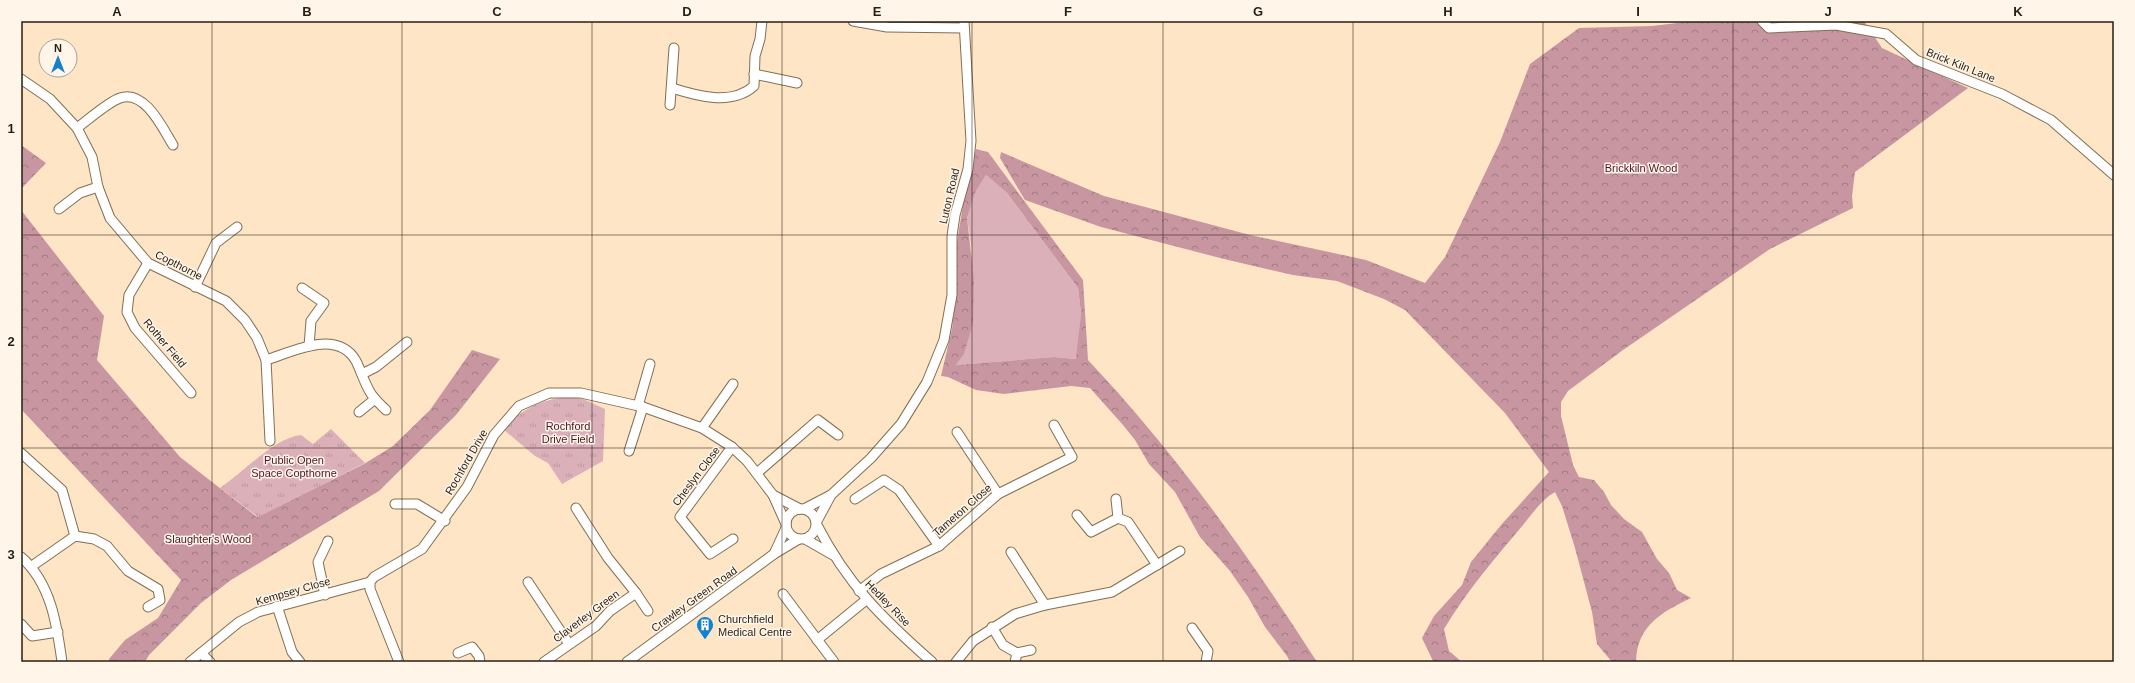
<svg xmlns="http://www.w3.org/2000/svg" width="2135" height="683" viewBox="0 0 2135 683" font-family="Arial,sans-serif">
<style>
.green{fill:#dbb0b9}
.forest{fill:url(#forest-crowns);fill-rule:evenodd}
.park{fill:url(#park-tufts)}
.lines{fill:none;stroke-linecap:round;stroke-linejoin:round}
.minor-casing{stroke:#846e52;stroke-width:11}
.minor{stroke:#fff;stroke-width:9}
.grid{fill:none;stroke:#281f14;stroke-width:1;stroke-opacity:0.55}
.labels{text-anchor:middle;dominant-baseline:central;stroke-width:3;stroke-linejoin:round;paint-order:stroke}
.street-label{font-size:11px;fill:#281f14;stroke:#fff5e9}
.park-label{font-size:11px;fill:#501327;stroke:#fff5e9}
.poi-label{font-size:11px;fill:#281f14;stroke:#fff5e9;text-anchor:start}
.neatline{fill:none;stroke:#281f14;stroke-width:1.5}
.grid-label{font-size:13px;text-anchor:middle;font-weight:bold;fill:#281f14}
</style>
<defs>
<pattern id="forest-crowns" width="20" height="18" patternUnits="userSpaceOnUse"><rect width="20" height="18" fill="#c896a1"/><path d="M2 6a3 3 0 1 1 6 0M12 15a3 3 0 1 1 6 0" fill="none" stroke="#a27a82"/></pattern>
<pattern id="park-tufts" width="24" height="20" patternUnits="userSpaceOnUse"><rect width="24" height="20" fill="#dbb0b9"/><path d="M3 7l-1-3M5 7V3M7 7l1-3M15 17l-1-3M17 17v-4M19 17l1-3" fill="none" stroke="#bc979e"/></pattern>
</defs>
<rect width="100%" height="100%" fill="#fee5c6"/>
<path class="green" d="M986 175 1007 193 1078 288 1081 313 1077 359 1054 357 956 365 964 353 972 250 967 218 976 191Z"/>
<g class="forest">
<path d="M1694 21H1864L1882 48 1968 88 1855 172 1852 196 1853 208 1770 249 1623 350 1568 391 1561 402V416L1573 465 1579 477 1594 480 1604 492 1611 505 1624 519 1642 532 1657 559 1669 573 1677 590 1691 598C1662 612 1637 625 1636 662H1612L1597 644 1592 612 1575 548 1562 506 1555 492C1541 500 1533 513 1523 525 1495 558 1466 592 1444 629L1449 651 1462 662 1433 661 1422 638 1434 616 1462 585 1471 562 1501 525 1549 472 1505 413 1405 310 1384 299 1337 281 1293 275 1224 259 1101 227 1025 200 1000 158 1001 152 1104 196 1250 235 1366 260 1425 283 1445 257 1500 142 1530 64 1579 28 1652 26Z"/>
<path d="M21 145 46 163 21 189Z"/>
<path d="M976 149 988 152 1083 280 1088 360C1175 452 1249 556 1317 662H1290L1287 656 1265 627 1248 597 1230 571 1200 537 1175 492 1149 464 1135 440 1123 425 1090 388 1071 386 1004 394 976 390 948 377 941 376 952 329 956 295 957 242 964 199ZM986 175 1007 193 1078 288 1081 313 1076 359 1054 357 956 365 964 354 973 323 974 280 967 218 976 191Z"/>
<path d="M21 210 104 316 97 360 180 457 257 517 364 464 393 446 430 410 472 350 500 359 456 415 379 491 231 580 201 603 149 655 145 662H109V659L125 640 158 618 181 580 21 409Z"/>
</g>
<g class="park">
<path d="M571 397 583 399 605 409 603 461 562 484 548 463 535 456 503 429C522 409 543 398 571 397Z"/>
<path d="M331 429 365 463 258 517 220 488C244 472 274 438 301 435L313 444Z"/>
</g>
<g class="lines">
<defs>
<g id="minor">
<path d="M853 21 887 27 964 28"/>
<path d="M1762 21 1769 28 1836 25 1886 34 1916 60 2002 94 2051 120 2114 175"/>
<path d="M754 74 797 83"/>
<path d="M21 79 50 99 77 128 92 157 98 187 110 218 148 263 226 301 245 320 257 338 266 360 270 441"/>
<path d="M672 88C697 96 732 106 754 86L755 56 760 39 762 21"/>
<path d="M670 105 674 48"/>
<path d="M77 128C88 120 108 102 120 98 145 89 163 129 173 145"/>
<path d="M59 209 80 193 98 187"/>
<path d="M148 263 129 295 127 312 135 328 191 393"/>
<path d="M195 287 216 243 237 227"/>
<path d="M302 288 324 303 311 321 309 346"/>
<path d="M266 360C292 352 337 328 356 361 361 371 364 382 370 392 374 399 380 404 386 410"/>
<path d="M362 374 376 367 407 342"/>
<path d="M638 406 650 364"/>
<path d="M359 412 375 399"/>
<path d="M702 428 733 384"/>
<path d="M957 432 998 494"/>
<path d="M732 447 680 517 710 554 733 539"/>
<path d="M629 451 643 407"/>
<path d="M21 453 62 490 75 536"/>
<path d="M757 473 818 420 838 435"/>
<path d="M773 495 800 509"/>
<path d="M855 499 884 480 899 490 939 546"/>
<path d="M1116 499 1118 518"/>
<path d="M395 504H417L445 521"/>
<circle cx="801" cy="524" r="15"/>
<path d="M804 509 831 495"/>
<path d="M1077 515 1091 532 1118 518 1128 522 1157 565"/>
<path d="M817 521 831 495 871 458 901 424 927 382 944 340 952 295V236L955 215 968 169 971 141 964 21"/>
<path d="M817 525C848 585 882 618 932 662"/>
<path d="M805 539 833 555"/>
<path d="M1011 552 1045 605"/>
<path d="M774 554 786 528"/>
<path d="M21 557C51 583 57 625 62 662"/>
<path d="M32 566 75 536 94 539 107 546 128 571 158 589 160 600 148 607"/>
<path d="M528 582 569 644"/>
<path d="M859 591 881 574 939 546 998 494 1072 457 1054 425"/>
<path d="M636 593 648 611"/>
<path d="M783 594 834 662"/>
<path d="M325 595 318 562 328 541"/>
<path d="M277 606 292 652 300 662"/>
<path d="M21 624 32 636 58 632"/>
<path d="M992 627 1003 645 1017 653 1015 662"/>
<path d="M1192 628 1208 651 1206 662"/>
<path d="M817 640 866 600"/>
<path d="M201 653 210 662"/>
<path d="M458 653 472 647 479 656 480 662"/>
<path d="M1017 653 1031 650"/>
<path d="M190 662 239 622 258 612 370 582"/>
<path d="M399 662 370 589V582L374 577 422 549 467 487 494 435 519 406 549 393H581L643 407 702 428 732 447 747 461 773 495 786 524"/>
<path d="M544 662 596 626 610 611 636 593 608 558 576 508"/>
<path d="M627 662 774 554 799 539"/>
<path d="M956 662 973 641 1015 614 1045 605 1112 592 1180 551"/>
</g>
</defs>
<use href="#minor" class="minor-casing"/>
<use href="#minor" class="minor"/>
</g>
<path class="grid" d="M212 21V662M402 21V662M592 21V662M782 21V662M972 21V662M1163 21V662M1353 21V662M1543 21V662M1733 21V662M1923 21V662M21 235H2114M21 448H2114"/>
<defs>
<symbol id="building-pin" viewBox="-11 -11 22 30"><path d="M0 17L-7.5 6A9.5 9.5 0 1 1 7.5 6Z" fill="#1681cb" stroke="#fff5e9"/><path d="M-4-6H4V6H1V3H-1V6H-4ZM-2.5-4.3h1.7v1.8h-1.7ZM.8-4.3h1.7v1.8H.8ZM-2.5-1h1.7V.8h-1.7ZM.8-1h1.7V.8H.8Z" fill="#fff"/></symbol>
</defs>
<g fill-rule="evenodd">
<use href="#building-pin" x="695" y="615" width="20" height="27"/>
</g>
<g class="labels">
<g class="street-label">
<text transform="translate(1961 65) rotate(22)">Brick Kiln Lane</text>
<text transform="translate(949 196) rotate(-77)">Luton Road</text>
<text transform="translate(179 265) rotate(27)">Copthorne</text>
<text transform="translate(165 343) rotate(50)">Rother Field</text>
<text transform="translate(466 462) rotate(-60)">Rochford Drive</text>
<text transform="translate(696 476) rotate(-53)">Cheslyn Close</text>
<text transform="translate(962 510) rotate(-41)">Tameton Close</text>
<text transform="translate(293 591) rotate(-16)">Kempsey Close</text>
<text transform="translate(694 599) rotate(-36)">Crawley Green Road</text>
<text transform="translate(888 603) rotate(46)">Hedley Rise</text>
<text transform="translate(586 616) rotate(-37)">Claverley Green</text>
</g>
<g class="park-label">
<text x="1641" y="168">Brickkiln Wood</text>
<text x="568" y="426">Rochford<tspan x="568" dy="13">Drive Field</tspan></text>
<text x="294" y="460">Public Open<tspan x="294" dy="13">Space Copthorne</tspan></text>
<text x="208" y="539">Slaughter's Wood</text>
</g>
<g class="poi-label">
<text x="718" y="619">Churchfield<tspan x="718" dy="13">Medical Centre</tspan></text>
</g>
</g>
<rect width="2135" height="683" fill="none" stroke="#fff5e9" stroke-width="44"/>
<g transform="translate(58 58)"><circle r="19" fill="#fff5e9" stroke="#a99f94"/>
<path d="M0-3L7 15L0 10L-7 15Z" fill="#1681cb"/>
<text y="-6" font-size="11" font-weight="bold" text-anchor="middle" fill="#281f14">N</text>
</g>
<rect x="22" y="22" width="2091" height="639" class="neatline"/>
<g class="grid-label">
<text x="117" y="16">A</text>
<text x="307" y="16">B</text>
<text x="497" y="16">C</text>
<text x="687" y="16">D</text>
<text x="877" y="16">E</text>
<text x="1068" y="16">F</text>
<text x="1258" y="16">G</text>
<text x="1448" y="16">H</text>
<text x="1638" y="16">I</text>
<text x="1828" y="16">J</text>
<text x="2018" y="16">K</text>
<text x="11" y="133">1</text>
<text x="11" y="346">2</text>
<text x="11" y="559">3</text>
</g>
</svg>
